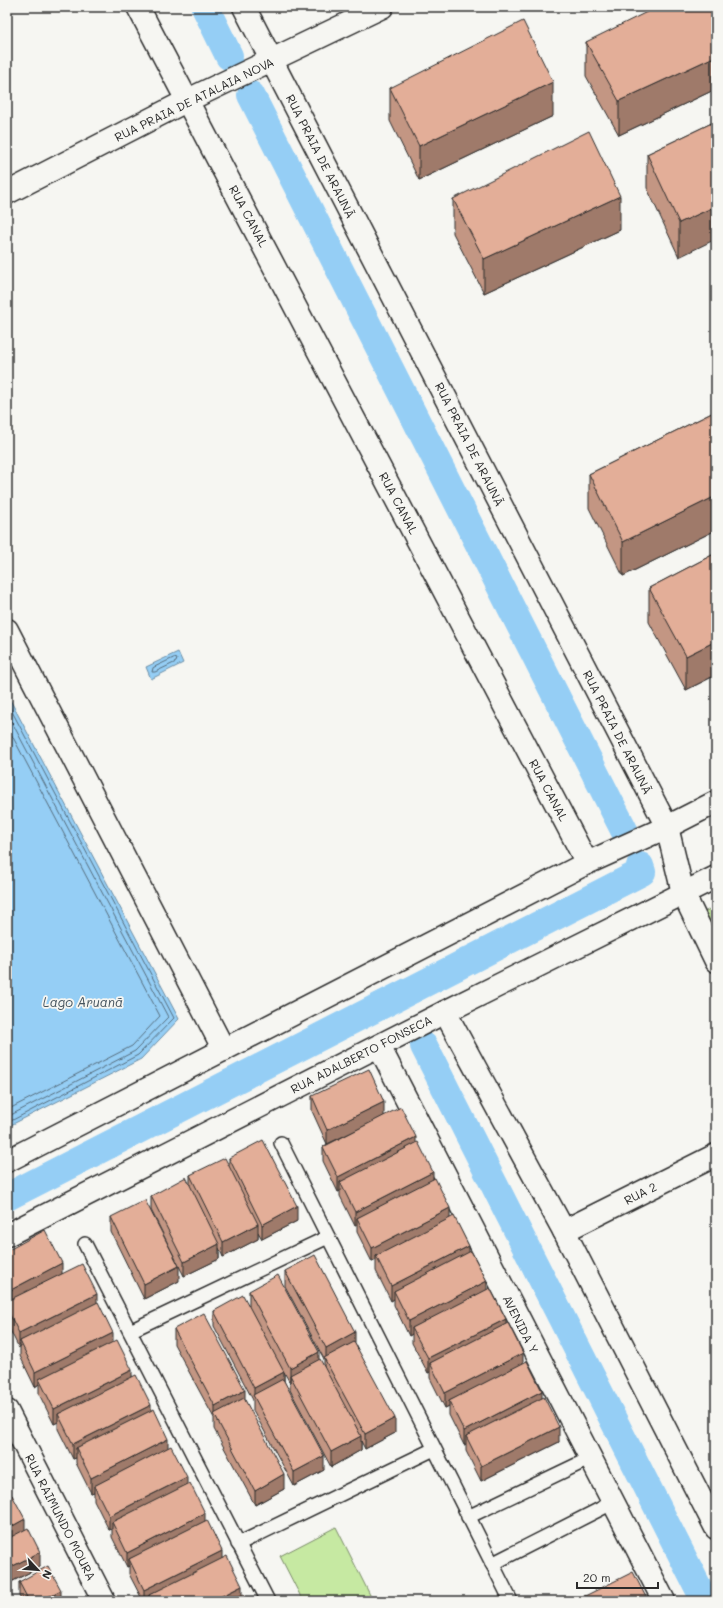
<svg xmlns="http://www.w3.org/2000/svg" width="723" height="1608" viewBox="0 0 723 1608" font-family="Mali,sans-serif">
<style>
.green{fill:#c6e9a2;stroke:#788a66}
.water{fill:#95cef5;stroke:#6b8da4}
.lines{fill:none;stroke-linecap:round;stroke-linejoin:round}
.shore{stroke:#556c7c;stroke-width:1}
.canal{stroke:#95cef5;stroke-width:28}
.service-casing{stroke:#2b2b2b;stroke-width:16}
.minor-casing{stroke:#2b2b2b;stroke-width:25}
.service{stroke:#f6f6f2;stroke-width:13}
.minor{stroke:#f6f6f2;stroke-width:22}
.wall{fill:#c39683;stroke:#2b2b2b}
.shaded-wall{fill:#9f7a6a;stroke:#2b2b2b}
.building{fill:#e3ae98;stroke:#2b2b2b}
.labels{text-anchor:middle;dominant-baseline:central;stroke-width:3.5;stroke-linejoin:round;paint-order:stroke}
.street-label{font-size:12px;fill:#2b2b2b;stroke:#f6f6f2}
.water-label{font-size:13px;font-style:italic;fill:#46545e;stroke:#f6f6f2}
</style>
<rect width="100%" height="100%" fill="#f6f6f2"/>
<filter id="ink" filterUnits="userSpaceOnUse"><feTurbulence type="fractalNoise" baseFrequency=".025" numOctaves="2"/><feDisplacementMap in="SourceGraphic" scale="8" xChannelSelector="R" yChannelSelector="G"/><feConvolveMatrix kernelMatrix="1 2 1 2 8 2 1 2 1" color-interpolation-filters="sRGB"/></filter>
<g filter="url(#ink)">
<g class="green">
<path d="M716 906V937L704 912Z"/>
<path d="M336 1527 373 1601H303L280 1556Z"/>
</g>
<g class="water">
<path d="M178 652 183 663 151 679 146 667Z"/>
<path d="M7 694 179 1019 141 1059 7 1127Z"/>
</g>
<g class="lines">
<g class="shore">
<path d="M174 658 177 659 176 662 155 672H152L153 668Z"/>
<path d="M7 702 174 1018 138 1055 7 1123"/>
<path d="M7 713 168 1017 135 1051 7 1117"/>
<path d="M7 726 160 1016 132 1046 7 1110"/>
</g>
<g class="canal">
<path d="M205 7 229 56"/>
<path d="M251 95 625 832"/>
<path d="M424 1046 705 1601"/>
<path d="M7 1197 642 872 640 866"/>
</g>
<defs>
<g id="service">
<path d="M281 1143 511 1601"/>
<path d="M85 1244 268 1601"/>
<path d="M130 1331 328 1237"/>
<path d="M468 1517 591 1458"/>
<path d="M238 1544 434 1449"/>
<path d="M492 1564 614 1502"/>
</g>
<g id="minor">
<path d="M138 7 587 863 667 827 716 802"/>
<path d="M244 7 667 827 683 893 716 961"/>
<path d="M7 193 188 100 382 7"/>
<path d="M7 630 224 1050"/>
<path d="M445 1012 564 1231 716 1528"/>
<path d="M379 1046 664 1601"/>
<path d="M7 1161 587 863"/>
<path d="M564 1231 716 1155"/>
<path d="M7 1235 445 1012 716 877"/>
<path d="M7 1411 104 1601"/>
</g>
</defs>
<use href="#service" class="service-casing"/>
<use href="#minor" class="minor-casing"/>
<use href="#service" class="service"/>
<use href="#minor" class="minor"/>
</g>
<g class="wall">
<path d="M716 7V89L619 135 586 76V42Z"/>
<path d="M390 88 553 116 419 180 390 121Z"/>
<path d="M716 121 679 257 647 188V154Z"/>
<path d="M453 199 620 230 484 293 453 233Z"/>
<path d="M716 411V530L623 576 589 508V474Z"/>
<path d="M716 553V675L686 690 649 622V588Z"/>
<path d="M312 1096 384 1115 416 1143 450 1218 469 1253 487 1290 506 1324 523 1363 542 1398 559 1442 481 1481 466 1451V1444L464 1445 449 1415V1406L445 1408 430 1378V1372L428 1373 412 1343V1334L409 1336 394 1305V1299L391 1301 376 1271V1260L372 1262 357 1232V1225L355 1226 340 1196V1191L338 1192 323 1161V1147L327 1144 312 1111Z"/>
<path d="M229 1158 297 1221 262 1239 258 1232V1239L223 1257 219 1248V1259L184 1276 151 1210V1196L190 1185V1175L229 1166Z"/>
<path d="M111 1217 179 1281 144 1299 111 1232Z"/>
<path d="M7 1251 62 1273 97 1303 113 1342 151 1410 168 1448 205 1522 222 1558 242 1595 248 1601H143L129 1574V1566L127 1567 112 1537V1529L109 1530 94 1500V1492L91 1493 76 1463V1458L73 1459 58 1429V1422L54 1424 39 1394V1384L35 1387 20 1356V1347L19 1348 7 1324Z"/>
<path d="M285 1271 355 1344 395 1433 365 1449 361 1441V1450L331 1467 290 1390V1382V1383L284 1372V1381L324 1470 294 1486 253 1410V1400L214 1326V1311L249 1306V1291L319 1359 324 1367V1359L285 1286Z"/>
<path d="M174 1329 245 1401 284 1489 255 1505 214 1429V1418L174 1344Z"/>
<path d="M7 1498 25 1530 40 1567 11 1582 7 1574Z"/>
<path d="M19 1582 61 1601H22L19 1596Z"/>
</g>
<g class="shaded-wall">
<path d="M716 56V89L619 135V101Z"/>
<path d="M553 82V116L419 180V146Z"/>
<path d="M620 196V230L484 293V259Z"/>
<path d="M716 206V239L679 257V223Z"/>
<path d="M716 496V530L623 576V542Z"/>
<path d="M716 641V675L686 690V656Z"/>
<path d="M384 1102V1117L327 1144V1130Z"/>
<path d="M416 1137V1152L340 1182V1191L338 1192V1177Z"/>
<path d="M433 1172V1187L357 1218V1225L355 1226V1212Z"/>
<path d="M297 1206V1221L262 1239V1225Z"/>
<path d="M450 1208V1223L376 1256V1260L372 1262V1248Z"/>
<path d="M258 1224V1239L223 1257V1242Z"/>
<path d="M219 1244V1259L184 1276V1262Z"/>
<path d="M469 1246V1261L394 1291V1299L391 1301V1286Z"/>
<path d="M62 1263V1278L7 1307V1292Z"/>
<path d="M179 1266V1281L144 1299V1284Z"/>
<path d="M487 1281V1296L412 1328V1334L409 1336V1321Z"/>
<path d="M97 1294V1308L20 1341V1347L19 1348V1333Z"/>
<path d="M506 1319V1333L430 1363V1372L428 1373V1358Z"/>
<path d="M355 1332V1346L326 1361V1348Z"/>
<path d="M113 1333V1348L39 1379V1384L35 1387V1372Z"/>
<path d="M319 1352V1367L290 1375V1383V1368Z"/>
<path d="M523 1353V1368L449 1401V1406L445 1408V1393Z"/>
<path d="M132 1370V1385L58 1414V1422L54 1424V1409Z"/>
<path d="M284 1372V1387L254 1397V1388Z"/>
<path d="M245 1390V1405L215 1417V1406Z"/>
<path d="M542 1391V1406L466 1436V1444L464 1445V1431Z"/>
<path d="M151 1405V1420L76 1448V1458L73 1459V1444Z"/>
<path d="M395 1418V1433L365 1449V1434Z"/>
<path d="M559 1427V1442L481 1481V1466Z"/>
<path d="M361 1436V1450L331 1467V1452Z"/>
<path d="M168 1439V1454L94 1486V1492L91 1493V1478Z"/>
<path d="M324 1456V1470L294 1486V1472Z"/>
<path d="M284 1474V1489L255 1505V1491Z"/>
<path d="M187 1477V1491L112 1522V1529L109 1530V1516Z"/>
<path d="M205 1513V1528L129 1559V1566L127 1567V1553Z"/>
<path d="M25 1519V1534L7 1543V1529Z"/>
<path d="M222 1551V1565L149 1595V1601H144V1590Z"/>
<path d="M40 1552V1567L11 1582V1567Z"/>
<path d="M242 1586V1600L241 1601H212Z"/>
<path d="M61 1590V1601H40Z"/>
</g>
<g class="building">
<path d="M657 7H716V56L619 101 586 42Z"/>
<path d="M523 21 553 82 419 146 390 88Z"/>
<path d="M716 121V206L679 223 647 154Z"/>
<path d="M589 131 620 196 484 259 453 199Z"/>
<path d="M716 411V496L623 542 589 474Z"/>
<path d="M716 553V641L686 656 649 588Z"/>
<path d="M369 1069 384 1102 327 1130 312 1096Z"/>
<path d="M401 1107 416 1137 338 1177 323 1147Z"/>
<path d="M263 1140 297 1206 262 1225 229 1158Z"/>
<path d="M418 1142 433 1172 355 1212 340 1182Z"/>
<path d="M225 1158 258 1224 223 1242 190 1175Z"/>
<path d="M186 1177 219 1244 184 1262 151 1196Z"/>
<path d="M435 1178 450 1208 372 1248 357 1218Z"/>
<path d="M145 1200 179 1266 144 1284 111 1217Z"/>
<path d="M454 1216 469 1246 391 1286 376 1256Z"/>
<path d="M45 1230 62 1263 7 1292V1251Z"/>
<path d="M471 1251 487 1281 409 1321 394 1291Z"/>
<path d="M315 1255 355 1332 326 1348 285 1271Z"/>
<path d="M82 1264 97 1294 19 1333 7 1309V1301Z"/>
<path d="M278 1275 319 1352 290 1368 249 1291Z"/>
<path d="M490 1288 506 1319 428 1358 412 1328Z"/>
<path d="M243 1295 284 1372 254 1388 214 1311Z"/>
<path d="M98 1302 113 1333 35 1372 20 1341Z"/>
<path d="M204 1313 245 1390 215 1406 174 1329Z"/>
<path d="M508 1323 523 1353 445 1393 430 1363Z"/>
<path d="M117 1340 132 1370 54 1409 39 1379Z"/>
<path d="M354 1342 395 1418 365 1434 324 1358Z"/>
<path d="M320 1359 361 1436 331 1452 290 1375Z"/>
<path d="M527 1361 542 1391 464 1431 449 1401Z"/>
<path d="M136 1375 151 1405 73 1444 58 1414Z"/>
<path d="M283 1379 324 1456 294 1472 253 1395Z"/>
<path d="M544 1397 559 1427 481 1466 466 1436Z"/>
<path d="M244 1398 284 1474 255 1491 214 1414Z"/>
<path d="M154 1409 168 1439 91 1478 76 1448Z"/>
<path d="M171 1446 187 1477 109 1516 94 1486Z"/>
<path d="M190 1483 205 1513 127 1553 112 1522Z"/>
<path d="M12 1495 25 1519 7 1529V1498Z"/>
<path d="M207 1520 222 1551 144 1590 129 1559Z"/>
<path d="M28 1528 40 1552 11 1567 7 1560V1539Z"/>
<path d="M227 1556 242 1586 212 1601H152L149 1595Z"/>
<path d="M48 1566 61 1590 40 1601H29L19 1582Z"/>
<path d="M633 1572 648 1601H575Z"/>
<path d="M244 1594 248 1601H229Z"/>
<path d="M68 1599 69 1601H63Z"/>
</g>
</g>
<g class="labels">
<g class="street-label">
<text transform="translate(194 99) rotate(-26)">RUA PRAIA DE ATALAIA NOVA</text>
<text transform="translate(321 156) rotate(63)">RUA PRAIA DE ARAUNÃ</text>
<text transform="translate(249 216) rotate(62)">RUA CANAL</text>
<text transform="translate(470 444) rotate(63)">RUA PRAIA DE ARAUNÃ</text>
<text transform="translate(399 503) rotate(62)">RUA CANAL</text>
<text transform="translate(618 732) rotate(63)">RUA PRAIA DE ARAUNÃ</text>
<text transform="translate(549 790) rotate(62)">RUA CANAL</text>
<text transform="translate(361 1054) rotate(-27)">RUA ADALBERTO FONSECA</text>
<text transform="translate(640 1193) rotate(-27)">RUA 2</text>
<text transform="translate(521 1324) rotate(63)">AVENIDA Y</text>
<text transform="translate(61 1517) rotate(63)">RUA RAIMUNDO MOURA</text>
</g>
<g class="water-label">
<text x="83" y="1001">Lago Aruanã</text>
</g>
</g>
<rect width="723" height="1608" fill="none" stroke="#f6f6f2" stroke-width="24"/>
<rect x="12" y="12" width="699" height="1584" fill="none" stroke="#2b2b2b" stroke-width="1.5" filter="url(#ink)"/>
<g transform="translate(38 1570) rotate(116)" stroke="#f6f6f2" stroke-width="3" paint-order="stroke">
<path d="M0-3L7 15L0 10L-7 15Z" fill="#2b2b2b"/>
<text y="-6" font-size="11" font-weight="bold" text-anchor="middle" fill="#2b2b2b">N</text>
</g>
<path d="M577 1582v6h81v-6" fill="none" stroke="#2b2b2b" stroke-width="2"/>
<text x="583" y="1582" font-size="12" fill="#2b2b2b" stroke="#f6f6f2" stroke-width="3" paint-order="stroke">20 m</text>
</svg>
